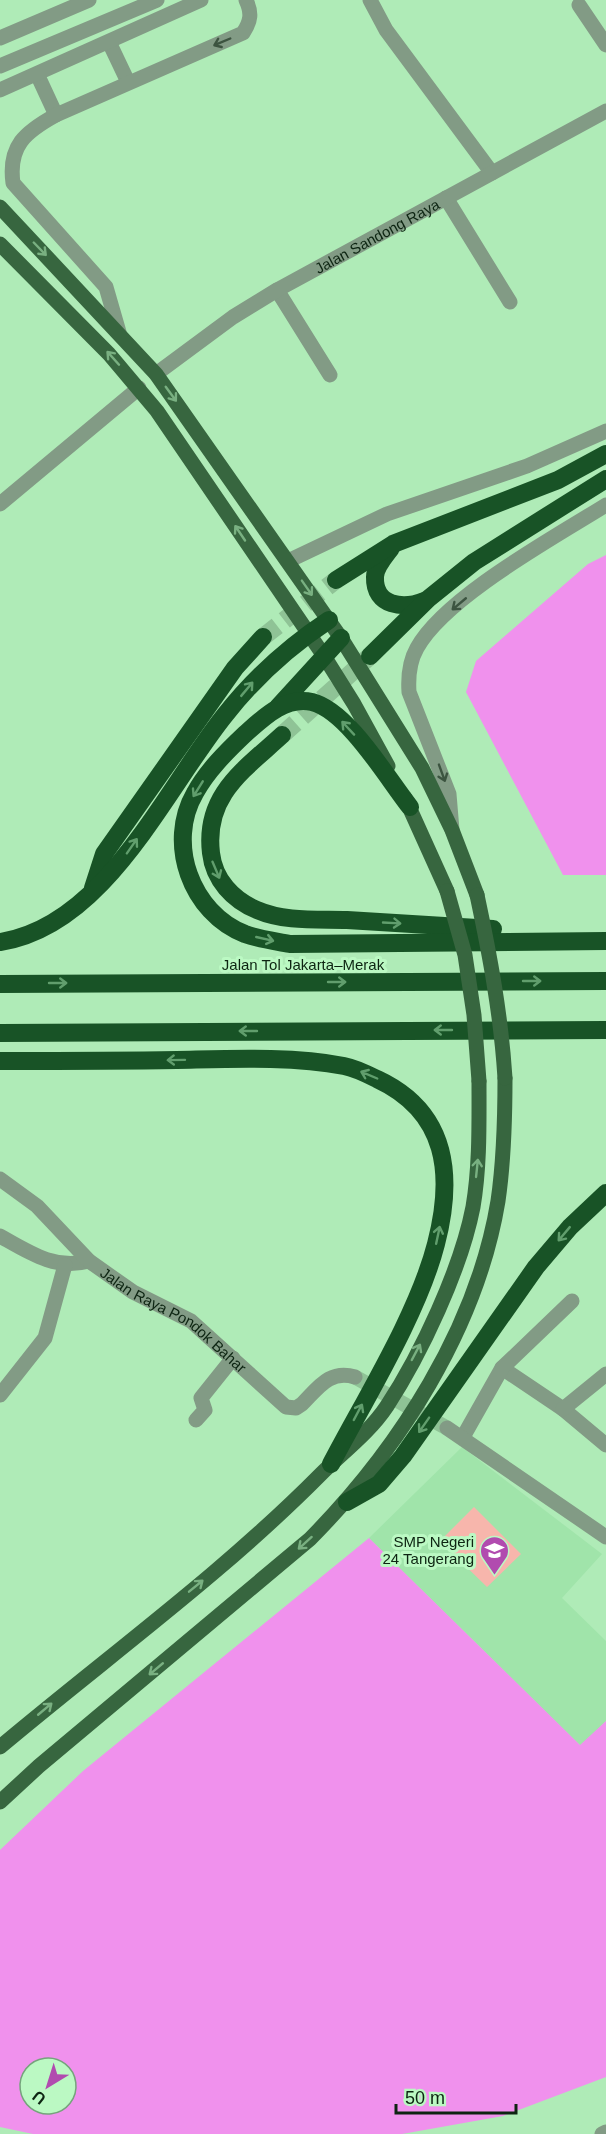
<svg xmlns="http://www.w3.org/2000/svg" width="606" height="2134" viewBox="0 0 606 2134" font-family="Helvetica,sans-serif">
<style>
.built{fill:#a0e4aa}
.green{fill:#f7b6ac}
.water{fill:#f091ed;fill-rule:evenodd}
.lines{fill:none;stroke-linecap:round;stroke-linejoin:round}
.tertiary-tunnel{stroke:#8fc396;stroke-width:15;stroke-dasharray:15 8;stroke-linecap:butt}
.motorway-tunnel{stroke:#8fc396;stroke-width:18;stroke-dasharray:18 9;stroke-linecap:butt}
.minor{stroke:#829b85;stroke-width:15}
.tertiary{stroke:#829b85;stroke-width:15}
.primary{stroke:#37663f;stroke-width:15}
.motorway{stroke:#185326;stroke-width:18}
.primary-bridge{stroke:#37663f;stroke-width:15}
.oneway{stroke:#3c5440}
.oneway2{stroke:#79b081}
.oneway3{stroke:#619e6d}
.labels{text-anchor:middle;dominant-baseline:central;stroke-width:6;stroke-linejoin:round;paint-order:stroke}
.street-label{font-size:15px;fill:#0d2512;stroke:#bbf9c3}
.poi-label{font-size:15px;fill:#0d2512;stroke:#bbf9c3;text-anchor:end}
</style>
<rect width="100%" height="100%" fill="#afebb7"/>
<path class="built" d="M462 1447 602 1554 562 1598 606 1641V1721L581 1746 369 1538Z"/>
<path class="green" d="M474 1507 521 1554 487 1587 440 1541Z"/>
<g class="water">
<path d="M606 555V875H563L466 692 476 661 588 564Z"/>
<path d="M369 1538 580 1745 606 1721V2077L503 2116 402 2134H33L0 2127V1850L83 1771ZM30 2068H66V2104H30Z"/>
</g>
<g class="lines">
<path class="tertiary-tunnel" d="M355 1377 447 1428"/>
<g class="motorway-tunnel">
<path d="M263 637 336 580"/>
<path d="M282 735 370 656"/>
</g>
<g class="minor">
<path d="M370 0 386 30 492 173"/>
<path d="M579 5 606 45"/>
<path d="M0 38 89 0"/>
<path d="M109 42 128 82"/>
<path d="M0 66 157 0"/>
<path d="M37 74 56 115"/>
<path d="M0 90 201 0"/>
<path d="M446 198 510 302"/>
<path d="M277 290 330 375"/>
<path d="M119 332 106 287 13 183C8 146 25 132 56 115L243 33C251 21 252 13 246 0"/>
<path d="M0 1236C30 1253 55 1270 89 1261"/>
<path d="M502 1368 563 1409 606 1445"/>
<path d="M0 1395 45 1338 65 1265"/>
<path d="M563 1409 606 1374"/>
<path d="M196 1420 205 1410 201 1398 233 1358"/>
<path d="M463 1437 502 1368 572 1301"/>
<path d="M602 2134 606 2132"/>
</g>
<g class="tertiary">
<path id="s1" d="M156 374 233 317 277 290 606 111"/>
<path d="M0 504 139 388"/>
<path d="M288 561 387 514 527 466 606 431"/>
<path d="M452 830 449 794 409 692C408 677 409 662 417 648 445 597 555 537 606 505"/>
<path id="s2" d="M0 1179 37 1206 89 1261 133 1292 191 1321 286 1407 296 1408 302 1404C318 1388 330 1369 355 1377"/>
<path d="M447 1428 606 1537"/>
</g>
<g class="primary">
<path d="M0 207 156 374 341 638 422 768 452 830 477 895"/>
<path d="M0 244 109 354 157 411 324 656 354 704 388 766"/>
<path d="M405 798 447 891"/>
<path d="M0 1747C107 1657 222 1574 321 1474 343 1452 369 1433 387 1406 421 1354 461 1269 473 1207 480 1166 479 1123 479 1081"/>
<path d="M0 1802 39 1766 310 1539C399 1449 477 1328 498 1201 504 1160 505 1119 505 1078"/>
</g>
<g class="motorway">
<path d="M391 548C385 556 375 567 375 577 374 607 404 609 424 601"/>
<path d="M336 580 393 544 558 480 606 454"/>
<path d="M370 656 428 599 474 562 606 479"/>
<path d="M278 707 341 638"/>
<path d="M282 735C244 770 204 795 211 853 214 880 233 900 257 910 284 922 319 919 347 920 396 923 444 926 493 929"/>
<path d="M410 807C387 778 348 711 312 702 285 696 263 718 245 734 226 752 207 771 195 793 166 843 191 913 245 934 259 939 275 941 290 944L606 941"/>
<path d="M93 888 104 854 235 668 263 637"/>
<path d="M0 942C105 926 164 791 225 715 255 677 288 647 329 620"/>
<path d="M0 984 606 981"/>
<path d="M0 1033 606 1030"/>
<path d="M0 1061C59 1061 118 1061 177 1060 229 1059 292 1056 344 1066 355 1068 367 1074 377 1079 448 1112 454 1175 436 1244 418 1314 365 1399 331 1464"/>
<path d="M347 1502 379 1484 403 1456 536 1267 570 1227 606 1193"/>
</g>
<g class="primary-bridge">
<path d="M447 891 465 955 474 1015 479 1081"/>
<path d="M477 895C490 956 501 1015 505 1078"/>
</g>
</g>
<defs><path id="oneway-shaft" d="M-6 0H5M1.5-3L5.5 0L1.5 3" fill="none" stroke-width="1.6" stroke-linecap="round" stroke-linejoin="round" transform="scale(1.5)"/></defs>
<g class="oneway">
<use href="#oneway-shaft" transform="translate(222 42) rotate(157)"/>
<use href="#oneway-shaft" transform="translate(459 604) rotate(140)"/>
<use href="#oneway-shaft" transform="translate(442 773) rotate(70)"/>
</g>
<g class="oneway2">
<use href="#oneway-shaft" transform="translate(40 249) rotate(46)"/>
<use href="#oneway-shaft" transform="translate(113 358) rotate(-132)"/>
<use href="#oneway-shaft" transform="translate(171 394) rotate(54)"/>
<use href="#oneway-shaft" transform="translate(240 533) rotate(-124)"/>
<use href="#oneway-shaft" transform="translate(307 588) rotate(55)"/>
<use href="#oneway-shaft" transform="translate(477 1168) rotate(-84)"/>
<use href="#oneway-shaft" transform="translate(416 1352) rotate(-62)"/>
<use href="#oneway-shaft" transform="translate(305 1543) rotate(138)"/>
<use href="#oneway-shaft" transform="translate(196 1586) rotate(-39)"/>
<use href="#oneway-shaft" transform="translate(156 1669) rotate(140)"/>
<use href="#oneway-shaft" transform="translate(45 1709) rotate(-40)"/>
</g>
<g class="oneway3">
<use href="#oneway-shaft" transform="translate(247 689) rotate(-50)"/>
<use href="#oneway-shaft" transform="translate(348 728) rotate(-133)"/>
<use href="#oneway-shaft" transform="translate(198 789) rotate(122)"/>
<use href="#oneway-shaft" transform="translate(132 846) rotate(-55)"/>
<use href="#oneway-shaft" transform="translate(216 870) rotate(67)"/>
<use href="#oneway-shaft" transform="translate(392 923) rotate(3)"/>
<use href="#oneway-shaft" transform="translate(265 939) rotate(13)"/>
<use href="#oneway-shaft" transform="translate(532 981)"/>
<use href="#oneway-shaft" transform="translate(337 982)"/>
<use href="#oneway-shaft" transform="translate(58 983)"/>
<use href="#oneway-shaft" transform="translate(443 1030) rotate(180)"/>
<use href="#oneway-shaft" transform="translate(248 1031) rotate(180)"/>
<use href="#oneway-shaft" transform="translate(176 1060) rotate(179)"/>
<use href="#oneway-shaft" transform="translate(369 1075) rotate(-157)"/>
<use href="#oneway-shaft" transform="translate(564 1234) rotate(130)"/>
<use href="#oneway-shaft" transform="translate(438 1235) rotate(-78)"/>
<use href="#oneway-shaft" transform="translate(358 1412) rotate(-62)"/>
<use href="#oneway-shaft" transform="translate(424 1425) rotate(125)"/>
</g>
<defs>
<symbol id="school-pin" viewBox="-11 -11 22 30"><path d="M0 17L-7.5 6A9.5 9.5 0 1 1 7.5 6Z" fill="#b14baf" stroke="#bbf9c3"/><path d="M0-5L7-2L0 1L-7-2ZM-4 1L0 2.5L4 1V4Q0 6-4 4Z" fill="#fff"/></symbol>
</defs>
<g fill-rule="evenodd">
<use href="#school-pin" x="478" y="1534" width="33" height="45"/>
</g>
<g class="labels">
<g class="street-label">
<text stroke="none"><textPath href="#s1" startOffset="261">Jalan Sandong Raya</textPath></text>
<text x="303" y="964">Jalan Tol Jakarta–Merak</text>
<text stroke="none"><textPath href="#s2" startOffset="225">Jalan Raya Pondok Bahar</textPath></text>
</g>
<g class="poi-label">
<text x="474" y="1541">SMP Negeri<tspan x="474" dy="17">24 Tangerang</tspan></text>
</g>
</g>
<g transform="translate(48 2086) rotate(218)"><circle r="28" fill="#bbf9c3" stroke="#75a47c" stroke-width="1.5"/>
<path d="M0-4.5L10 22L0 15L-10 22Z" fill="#b14baf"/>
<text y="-9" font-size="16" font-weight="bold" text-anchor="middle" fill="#0d2512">U</text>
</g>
<path d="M396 2104v9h120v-9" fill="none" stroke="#0d2512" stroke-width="3"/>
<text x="405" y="2104" font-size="18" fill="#0d2512" stroke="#bbf9c3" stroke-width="4.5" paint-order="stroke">50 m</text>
</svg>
